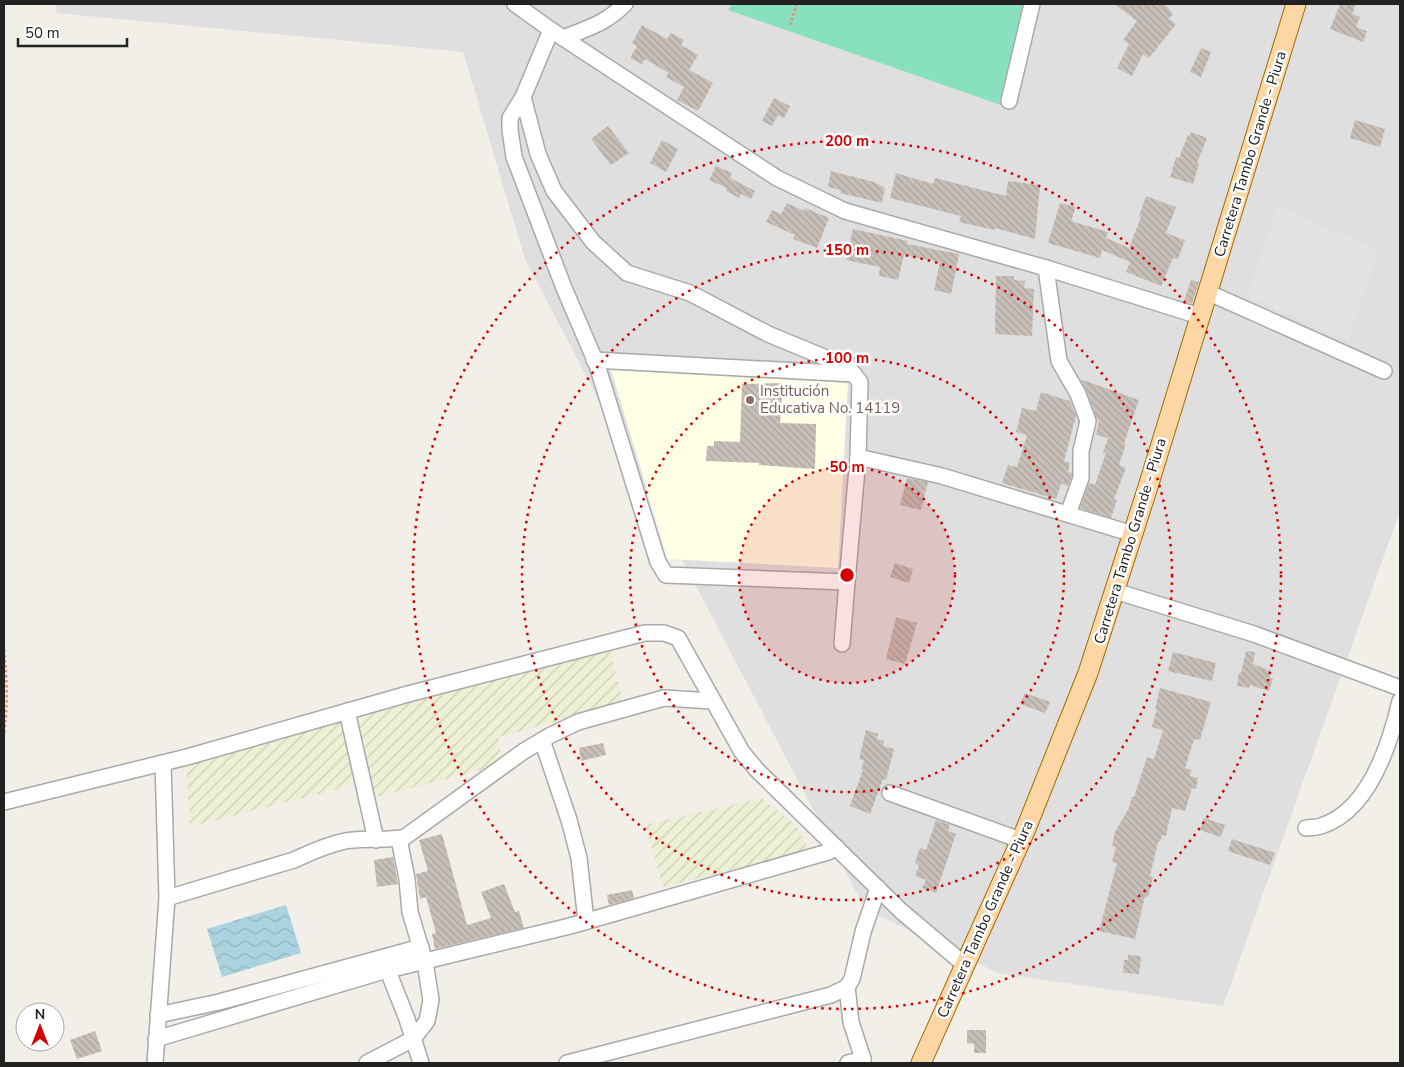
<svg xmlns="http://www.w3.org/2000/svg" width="1404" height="1067" viewBox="0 0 1404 1067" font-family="'Nunito Sans',sans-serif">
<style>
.residential{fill:#e0dfdf}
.education{fill:#ffffe5}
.farmland{fill:url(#farmland-furrows)}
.pitch{fill:#88e0be}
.parking{fill:#e2e2e2}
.water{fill:url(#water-waves)}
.building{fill:url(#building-back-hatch)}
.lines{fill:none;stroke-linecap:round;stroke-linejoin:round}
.minor-casing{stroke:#a9a9a9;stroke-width:18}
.major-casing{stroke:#a06b00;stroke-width:21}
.path{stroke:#fa8072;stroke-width:2.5;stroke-dasharray:2.5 2.5;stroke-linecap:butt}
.minor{stroke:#fff;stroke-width:15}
.major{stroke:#fcd6a4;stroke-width:19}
.ring{fill:none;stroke:#d40000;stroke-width:2.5;stroke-dasharray:2.5 5}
.education-dot{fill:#8d6e63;stroke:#fff;stroke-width:2}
.labels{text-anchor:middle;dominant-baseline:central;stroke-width:5;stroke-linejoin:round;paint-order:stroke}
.street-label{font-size:15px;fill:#222;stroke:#fff}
.education-label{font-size:15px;fill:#785e54;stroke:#fff;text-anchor:start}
.centre{fill:#d40000;stroke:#fff;stroke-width:2.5}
.ring-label{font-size:15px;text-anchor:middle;font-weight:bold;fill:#d40000;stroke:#fff;stroke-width:5;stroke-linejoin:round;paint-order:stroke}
</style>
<defs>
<pattern id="farmland-furrows" width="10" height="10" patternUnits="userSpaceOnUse" patternTransform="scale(1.25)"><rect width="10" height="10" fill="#eef0d5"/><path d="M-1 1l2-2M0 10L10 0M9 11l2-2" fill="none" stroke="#ccceb7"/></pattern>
<pattern id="water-waves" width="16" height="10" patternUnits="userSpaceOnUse" patternTransform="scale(1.25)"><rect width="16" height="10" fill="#aad3df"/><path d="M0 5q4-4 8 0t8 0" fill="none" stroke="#92b5bf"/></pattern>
<pattern id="building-back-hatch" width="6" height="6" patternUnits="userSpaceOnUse" patternTransform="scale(1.25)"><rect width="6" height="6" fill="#c7bfb8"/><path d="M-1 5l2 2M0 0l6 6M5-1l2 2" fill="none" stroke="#aba49e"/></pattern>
</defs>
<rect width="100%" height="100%" fill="#f2efe9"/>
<path class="residential" d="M57 4H1400V511L1223 1006 998 973 865 909 525 259 463 52 56 13Z"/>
<path class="education" d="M611 370 848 383 838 568 668 559Z"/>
<g class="farmland">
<path d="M610 650 623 703 499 737 502 765 375 797 358 717Z"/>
<path d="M342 718 354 772 351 783 342 788 190 827 186 764Z"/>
<path d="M761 798 796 825 809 851 663 887 645 825Z"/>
</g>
<path class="pitch" d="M732 4H1024L1001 105 728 10Z"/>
<path class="parking" d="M1277 207 1379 250 1348 341 1247 296Z"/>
<path class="water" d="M286 905 301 953 222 977 207 929Z"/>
<g class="building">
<path d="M1114 4H1165L1173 14 1169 19 1176 24 1149 58 1143 54 1132 76 1117 68 1129 44 1123 40 1137 21Z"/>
<path d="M1340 4H1356L1352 14 1360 17 1356 27 1367 31 1363 42 1330 29Z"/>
<path d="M642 25 667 39 671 33 684 40 681 45 698 55 689 70 713 83 698 111 677 100 684 87 666 77 669 73 645 59 642 64 630 58 637 46 632 43Z"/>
<path d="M1201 48 1211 52 1201 77 1190 72Z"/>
<path d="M774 98 790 106 784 118 778 115 772 126 762 121Z"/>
<path d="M1355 120 1385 129 1380 147 1350 138Z"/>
<path d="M608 126 629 153 611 165 591 139Z"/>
<path d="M1191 132 1207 138 1197 163 1199 164 1193 184 1170 177 1176 157 1179 158 1188 135 1190 136Z"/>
<path d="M662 140 678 149 666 172 650 163Z"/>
<path d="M716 166 732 173 730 178 755 191 751 199 741 194 739 198 726 191 727 188 709 180Z"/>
<path d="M831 171 874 182 885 188 882 203 840 193 841 190 828 187Z"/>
<path d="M896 173 933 184 935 178 1006 196 1008 181 1040 185 1035 239 995 228 994 230 959 222 961 216 890 198Z"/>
<path d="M1146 196 1176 207 1166 233 1185 240 1178 259 1173 258 1161 286 1126 272 1130 262 1102 250 1100 258 1048 243 1060 203 1076 207 1071 221 1108 232 1106 238 1129 248 1141 217 1139 216Z"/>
<path d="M787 203 804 211 805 208 829 218 817 248 793 239 795 235 766 222 772 210 781 214Z"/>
<path d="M853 229 908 241 907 244 959 254 951 294 934 290 940 262 904 255 898 280 879 276 880 267 846 260Z"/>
<path d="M996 276H1014V280L1025 281 1024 288 1034 289 1032 336 995 334Z"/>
<path d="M1191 280 1199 282 1192 304 1184 301Z"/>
<path d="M1080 379 1139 400 1124 443 1126 444 1119 465 1126 468 1114 499 1117 500 1111 518 1080 508 1089 483 1095 485 1106 453 1103 452 1108 438 1096 435 1099 420 1097 419 1087 391Z"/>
<path d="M783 383 780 423 816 424 815 469 759 465V463L706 461 707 446H714V441L740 442 742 384Z"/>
<path d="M1041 392 1070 401 1076 416 1064 461 1070 463 1068 472 1072 473V476L1068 486 1061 484 1056 499 1002 483 1008 465 1017 467 1027 435 1016 432 1022 408 1036 411Z"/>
<path d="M907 478 928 482 921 510 900 505Z"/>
<path d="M895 563 913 569 909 583 890 577Z"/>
<path d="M896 617 917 623 905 664 886 659Z"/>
<path d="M1246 651 1255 652 1253 664 1271 671 1269 678 1273 679 1269 691 1250 685 1249 688 1237 686 1239 673H1241Z"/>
<path d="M1173 652 1216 663 1212 681 1168 671Z"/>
<path d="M1160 688 1211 702 1200 740 1194 739 1185 768 1191 770 1190 776 1198 778 1196 789 1192 788 1185 811 1172 808 1166 836 1162 835 1160 842H1158L1150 876 1153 877 1148 897 1145 896 1135 939 1099 931 1117 863 1112 862 1116 847 1112 846 1115 832 1129 808 1132 797H1134L1147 757 1154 759 1163 730 1152 727 1157 709H1155Z"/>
<path d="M1025 693 1050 702 1045 713 1020 704Z"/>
<path d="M866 730 878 734 877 739 884 741 883 746 894 749 886 780 883 779 870 814 850 806 863 770H861L864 760 859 759Z"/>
<path d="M603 743 606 755 581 761 579 748Z"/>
<path d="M1204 818 1225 825 1221 837 1200 830Z"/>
<path d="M936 820 950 825 948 831 956 834 936 893 922 888 926 880 915 876 919 866 915 862 920 848 926 850Z"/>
<path d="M442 834 467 925 491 918 481 892 504 884 515 912 519 911 524 928 435 949 432 934 436 933 426 897 420 899 416 874 428 871 419 840Z"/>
<path d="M1232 839 1275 853 1270 865 1228 851Z"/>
<path d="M393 857 398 884 377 887 374 860Z"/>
<path d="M632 890 634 898 609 905 607 895Z"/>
<path d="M1128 955 1141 956 1139 974 1123 973 1124 960H1128Z"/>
<path d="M967 1030H986V1053H974V1044L967 1043Z"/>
<path d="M95 1031 102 1051 77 1059 70 1040Z"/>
</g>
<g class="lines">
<defs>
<g id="minor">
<path d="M515 4 551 30 777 178 845 211 1046 268 1199 316"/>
<path d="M563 38C588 28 605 24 625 4"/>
<path d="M523 97 538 154 554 191 593 242 627 273 690 293 768 334 848 367 860 382 858 457 847 582 666 575 658 562 597 365 564 288 514 157 510 130V118L523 97 551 30"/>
<path d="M1009 101 1032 4"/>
<path d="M1046 268 1059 361 1078 394 1088 421 1081 451V478L1068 514"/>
<path d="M1207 292 1384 371"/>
<path d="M594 360 854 374"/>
<path d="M858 457 942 476 1133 534"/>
<path d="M1115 591 1254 634 1400 688"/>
<path d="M842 644 847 582"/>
<path d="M347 711 376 840"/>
<path d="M542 740 569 820 579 858 586 921"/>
<path d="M890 793 1020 840"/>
<path d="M4 802 187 757 408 694 645 633H664L678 638 742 752 757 770 901 911 965 965"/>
<path d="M1306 828C1311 827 1316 828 1321 826 1369 811 1390 744 1400 701"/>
<path d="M167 898 294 860C309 853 336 841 353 840 371 838 387 841 405 837L524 751 551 735 578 722 664 698 713 701"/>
<path d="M384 961 407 1019 421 1063"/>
<path d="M847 987 851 1022 863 1059V1063"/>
<path d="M158 1015 219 1002 421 947"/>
<path d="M156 1039 384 971 570 926 828 852 837 848"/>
<path d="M155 1063 167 898 163 763"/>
<path d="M367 1063 413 1039 427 1021 431 1000 425 962 410 912 407 879 399 839"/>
<path d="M567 1063 831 995 847 987 852 979 863 932 878 888"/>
<path d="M848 1063 863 1059"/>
</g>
<path id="major" d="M921 1063 1025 831 1088 673 1147 490 1296 4"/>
</defs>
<use href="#minor" class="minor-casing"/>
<use href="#major" class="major-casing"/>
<g class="path">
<path d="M790 25 797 4"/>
<path d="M4 650C7 679 8 705 4 734"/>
</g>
<use href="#minor" class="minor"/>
<use href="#major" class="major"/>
</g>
<circle cx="847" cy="575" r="108" fill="#d40000" fill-opacity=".12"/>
<g class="ring">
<circle cx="847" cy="575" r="108"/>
<circle cx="847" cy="575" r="217"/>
<circle cx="847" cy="575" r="325"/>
<circle cx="847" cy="575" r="434"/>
</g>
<circle class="education-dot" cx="750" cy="400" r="5"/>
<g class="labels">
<g class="street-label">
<text transform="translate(1250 154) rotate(-73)">Carretera Tambo Grande - Piura</text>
<text transform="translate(1130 541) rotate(-73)">Carretera Tambo Grande - Piura</text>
<text transform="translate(985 919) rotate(-66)">Carretera Tambo Grande - Piura</text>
</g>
<g class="education-label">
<text x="760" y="391">Institución<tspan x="760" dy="17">Educativa No. 14119</tspan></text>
</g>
</g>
<circle cx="847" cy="575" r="8" class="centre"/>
<g class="ring-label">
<text x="847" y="146">200 m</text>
<text x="847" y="255">150 m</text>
<text x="847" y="363">100 m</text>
<text x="847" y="472">50 m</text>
</g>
<rect width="1404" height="1067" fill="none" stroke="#222222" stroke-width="10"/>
<g transform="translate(40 1027)"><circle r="24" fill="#ffffff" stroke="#a7a7a7"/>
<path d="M0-4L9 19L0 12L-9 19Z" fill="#d40000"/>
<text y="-8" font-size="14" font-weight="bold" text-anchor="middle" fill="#222222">N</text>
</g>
<path d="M18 38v8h109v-8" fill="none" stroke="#222222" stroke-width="2.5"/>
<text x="25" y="38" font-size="15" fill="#222222" stroke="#ffffff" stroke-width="4" paint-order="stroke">50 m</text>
</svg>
